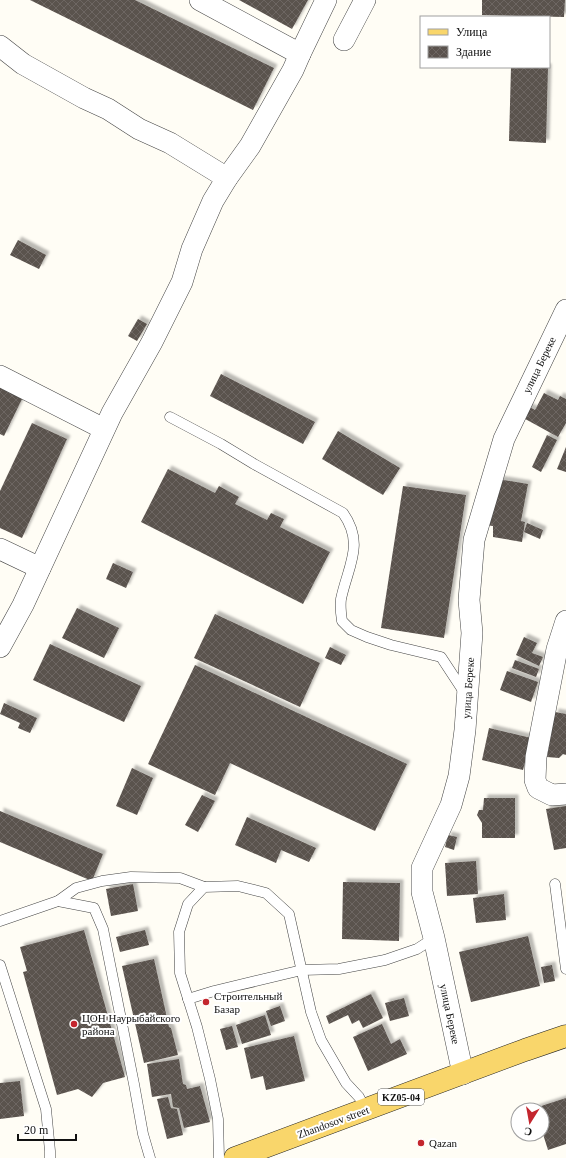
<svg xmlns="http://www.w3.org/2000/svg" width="566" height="1158" viewBox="0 0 566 1158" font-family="Georgia,serif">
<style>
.building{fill:url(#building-cross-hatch);filter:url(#shadow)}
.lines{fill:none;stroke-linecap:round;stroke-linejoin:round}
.service-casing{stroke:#444;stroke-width:11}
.minor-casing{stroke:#444;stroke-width:22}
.primary-casing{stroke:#222;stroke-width:23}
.service{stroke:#fff;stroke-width:10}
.minor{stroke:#fff;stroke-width:21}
.primary{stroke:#f9d66b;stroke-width:22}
.poi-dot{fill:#c4262e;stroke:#fff;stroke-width:1.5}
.labels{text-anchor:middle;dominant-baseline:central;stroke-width:4;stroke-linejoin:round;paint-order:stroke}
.shield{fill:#fff;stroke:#585858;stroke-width:1}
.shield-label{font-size:10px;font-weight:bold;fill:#111}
.street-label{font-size:11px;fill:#111;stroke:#fff}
.poi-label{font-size:11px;fill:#111;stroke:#fff;text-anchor:start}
</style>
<defs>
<pattern id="building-cross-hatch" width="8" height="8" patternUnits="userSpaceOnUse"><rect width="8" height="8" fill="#5a524d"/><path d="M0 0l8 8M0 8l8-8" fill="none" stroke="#6d6662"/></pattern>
<filter id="shadow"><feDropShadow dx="3.5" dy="-3.5" stdDeviation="1" flood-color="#0004"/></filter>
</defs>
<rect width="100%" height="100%" fill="#fffdf5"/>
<g class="building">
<path d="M30 0H135L274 68 253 110Z"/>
<path d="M239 0H308L292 29Z"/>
<path d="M482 0H565L564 17 482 15Z"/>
<path d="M511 67H548L546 143 509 141Z"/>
<path d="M18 240 46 255 39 269 10 255Z"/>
<path d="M138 319 147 324 137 341 128 336Z"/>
<path d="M221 374 315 422 303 444 210 396Z"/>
<path d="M0 386 23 397 4 436 0 434Z"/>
<path d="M544 393 558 400 560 396 566 399V423L558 437 518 415 524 404 535 410Z"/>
<path d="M32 423 67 439 22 538 0 528V491Z"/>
<path d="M338 431 400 468 383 495 322 459Z"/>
<path d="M547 435 557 440 541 472 532 467Z"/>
<path d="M566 447V472L557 469Z"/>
<path d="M168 469 215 493 219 486 239 497 235 504 267 520 271 513 284 519 280 527 330 552 303 604 141 522Z"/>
<path d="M492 478 528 484 521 521 525 522 522 542 493 537V526L484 525Z"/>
<path d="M403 486 466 495 444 638 381 628Z"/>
<path d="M527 523 543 530 540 539 524 532Z"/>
<path d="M113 563 133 572 126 588 106 579Z"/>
<path d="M77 608 119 628 104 658 62 638Z"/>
<path d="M215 614 320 663 300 707 194 658Z"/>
<path d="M524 637 537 643 532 653 543 657 539 666 516 655Z"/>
<path d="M50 644 141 686 124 722 33 680Z"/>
<path d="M330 647 346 655 341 665 325 658Z"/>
<path d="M515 660 539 669 536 677 512 668Z"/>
<path d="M195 665 407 764 375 831 230 763 215 795 148 764Z"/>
<path d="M507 671 538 682 531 702 500 690Z"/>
<path d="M4 703 37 718 30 733 18 728 20 723 0 714Z"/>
<path d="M555 712 566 714V755L563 754 559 758 547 757Z"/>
<path d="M489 728 531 738 523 770 482 760Z"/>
<path d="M132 768 153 778 137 815 116 806Z"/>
<path d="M202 795 215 801 198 832 185 825Z"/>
<path d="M484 798H515V838H482V823L477 815 479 810H483Z"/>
<path d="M566 806V848L554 850 546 809Z"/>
<path d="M0 811 103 854 92 881 0 842Z"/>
<path d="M247 817 316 848 309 862 281 850 276 863 235 845Z"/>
<path d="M448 835 457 837 454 850 445 847Z"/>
<path d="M476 861 478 894 447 896 445 863Z"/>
<path d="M343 882 400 883 399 941 342 939Z"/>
<path d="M133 884 138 911 111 916 106 889Z"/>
<path d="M504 894 506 920 476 923 473 898Z"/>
<path d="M84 930 125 1077 103 1083 92 1097 78 1089 57 1095 23 972 27 971 20 947Z"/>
<path d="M145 930 149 945 120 952 116 937Z"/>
<path d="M528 936 540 986 471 1002 459 952Z"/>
<path d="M154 959 169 1027 171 1028 178 1055 144 1063 122 966Z"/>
<path d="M552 965 555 981 544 983 541 967Z"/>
<path d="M371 994 383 1018 363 1028 359 1020 352 1024 348 1015 329 1024 326 1016Z"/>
<path d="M404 998 409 1016 390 1021 385 1003Z"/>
<path d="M280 1006 285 1021 271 1026 266 1011Z"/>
<path d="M265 1015 271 1035 242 1044 236 1025Z"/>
<path d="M382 1024 391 1044 400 1039 407 1054 368 1071 353 1037Z"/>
<path d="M232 1026 238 1047 226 1050 220 1029Z"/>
<path d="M294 1036 305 1081 266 1090 263 1076 251 1079 244 1048Z"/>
<path d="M179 1059 183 1084 186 1085 187 1089 200 1086 210 1122 184 1128 179 1108 173 1107 171 1094 152 1097 147 1064Z"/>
<path d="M20 1081 24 1116 0 1119V1083Z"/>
<path d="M168 1097 171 1108 177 1109 183 1135 167 1139 157 1099Z"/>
<path d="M566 1098V1144L548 1150 542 1131V1110H535V1108Z"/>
</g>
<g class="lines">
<defs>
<g id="service">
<path d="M170 417 221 444 254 464 343 513C365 544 348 566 341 599 340 606 341 614 342 621L351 630 367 637 391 645 441 657 466 695"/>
<path d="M555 884 566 969"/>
<path d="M58 901 76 888 102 881 131 877 180 878 204 887"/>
<path d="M0 921 58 901 94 908 103 929 134 1084 143 1134 150 1158"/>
<path d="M0 965 46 1109 50 1151V1158"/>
<path d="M188 999 214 991 302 970 339 969 385 960 417 949 434 938"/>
<path d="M219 1158 218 1119 210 1079 197 1027 180 973 179 932 188 904 204 887 238 886 266 893 289 914 311 1012 321 1040 346 1083 359 1097 366 1110"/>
</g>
<g id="minor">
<path d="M200 0 300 54"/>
<path d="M344 40 365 0"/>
<path d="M0 46 23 64 84 98 108 109 139 129 170 143 227 178 250 146 293 70 300 54 326 0"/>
<path d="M0 376 104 429"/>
<path d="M0 549 40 568"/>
<path d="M566 621 557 649 536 757 535 780 538 788 552 795 566 794"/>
<path d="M0 647 23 605 112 413 152 342 182 282 192 249 213 201 227 178"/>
<path d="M463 1074 434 938 422 892V868L451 805 459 776 465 730 472 633 469 600 474 540 504 439 566 310"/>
</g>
<path id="primary" d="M235 1158 525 1050 566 1036"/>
</defs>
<use href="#service" class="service-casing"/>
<use href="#minor" class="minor-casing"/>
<use href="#primary" class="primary-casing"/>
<use href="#service" class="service"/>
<use href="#minor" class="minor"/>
<use href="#primary" class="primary"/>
</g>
<g class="poi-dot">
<circle cx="206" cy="1002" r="4"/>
<circle cx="74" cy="1024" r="4"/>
<circle cx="421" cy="1143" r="4"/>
</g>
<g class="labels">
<rect class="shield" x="378" y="1089" width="46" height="16" rx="3"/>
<g class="shield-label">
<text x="401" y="1097">KZ05-04</text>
</g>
<g class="street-label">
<text transform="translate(539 365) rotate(-64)">улица Береке</text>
<text transform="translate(468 688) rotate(-86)">улица Береке</text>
<text transform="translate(450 1014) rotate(78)">улица Береке</text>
<text transform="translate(333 1122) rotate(-20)">Zhandosov street</text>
</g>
<g class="poi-label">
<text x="214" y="996">Строительный<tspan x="214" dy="13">Базар</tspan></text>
<text x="82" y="1018">ЦОН Наурыбайского<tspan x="82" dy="13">района</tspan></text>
<text x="429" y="1143">Qazan</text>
</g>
</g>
<rect x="420" y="16" width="130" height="52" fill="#ffffff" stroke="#a0a0a0"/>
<rect x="428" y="29" width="20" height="6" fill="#f9d66b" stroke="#a0a0a0"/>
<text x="456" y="36" font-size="12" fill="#111111">Улица</text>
<rect x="428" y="46" width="20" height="12" fill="url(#building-cross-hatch)" stroke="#a0a0a0"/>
<text x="456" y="56" font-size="12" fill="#111111">Здание</text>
<g transform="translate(530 1122) rotate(191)"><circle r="19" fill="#ffffff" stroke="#a0a0a0"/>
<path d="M0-3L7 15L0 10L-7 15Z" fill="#c4262e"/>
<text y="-6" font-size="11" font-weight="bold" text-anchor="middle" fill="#111111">С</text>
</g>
<path d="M18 1134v6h58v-6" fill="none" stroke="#111111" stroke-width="2"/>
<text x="24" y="1134" font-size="12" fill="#111111" stroke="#ffffff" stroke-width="3" paint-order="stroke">20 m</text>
</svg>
